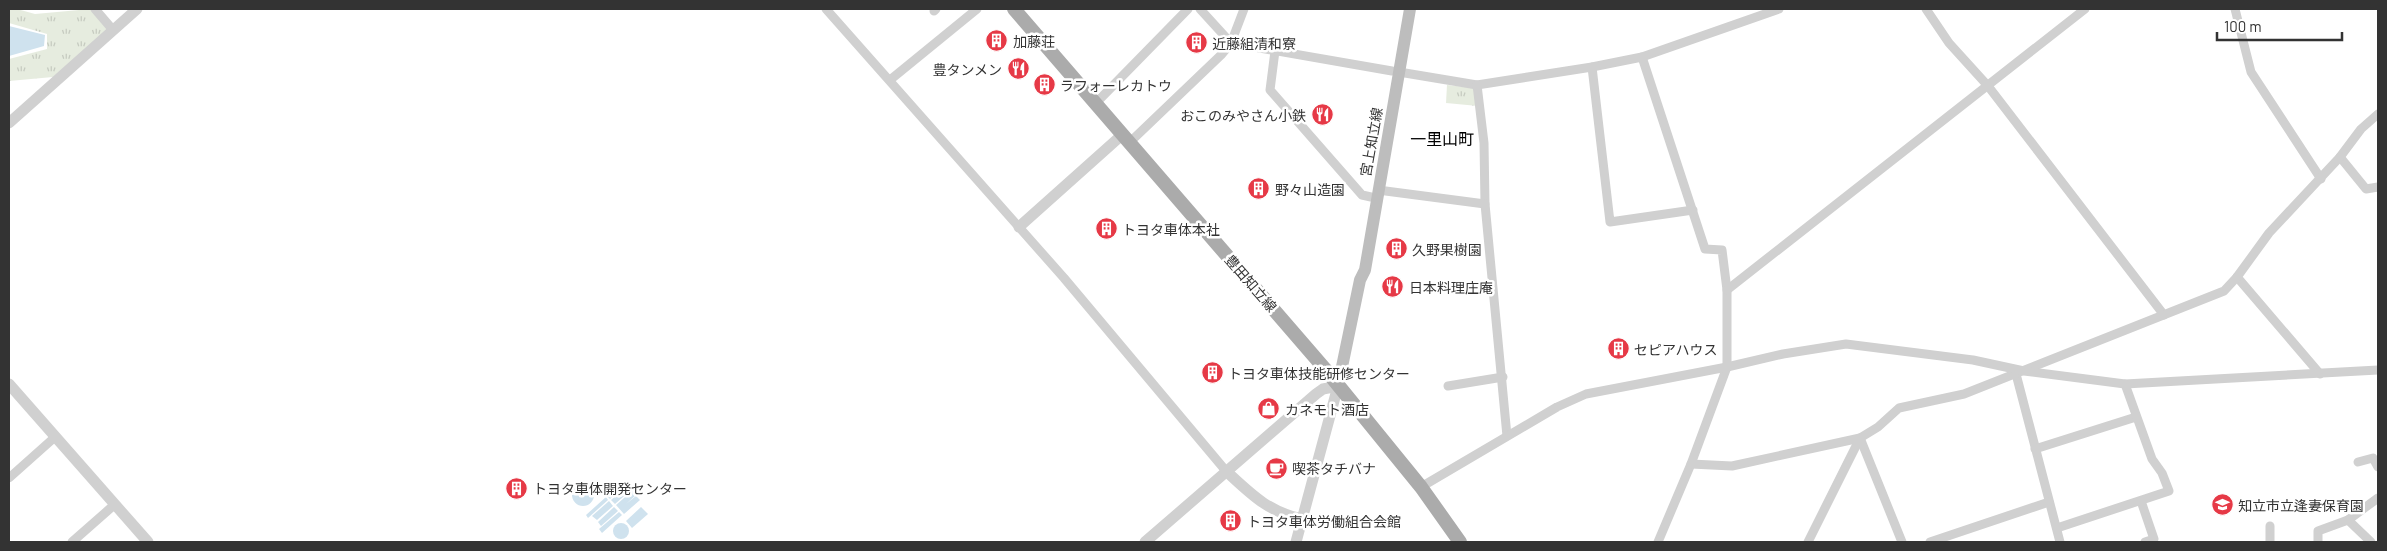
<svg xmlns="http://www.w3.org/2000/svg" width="2387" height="551" viewBox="0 0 2387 551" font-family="Barlow,'Noto Sans JP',sans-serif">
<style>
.grass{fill:url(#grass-tufts)}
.water{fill:#cfe2ee}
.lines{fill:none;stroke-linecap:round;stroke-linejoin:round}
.minor{stroke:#d0d0d0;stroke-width:9}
.tertiary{stroke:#d0d0d0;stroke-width:11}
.secondary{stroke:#bdbdbd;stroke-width:12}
.primary{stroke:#ababab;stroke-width:14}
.labels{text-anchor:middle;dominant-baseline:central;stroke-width:5;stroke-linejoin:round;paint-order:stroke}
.poi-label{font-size:14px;fill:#333;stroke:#fff;text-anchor:start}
.street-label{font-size:14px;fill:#333;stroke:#fff}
.quarter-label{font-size:16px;fill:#000;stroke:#fff}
</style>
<defs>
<pattern id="grass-tufts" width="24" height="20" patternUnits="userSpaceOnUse" patternTransform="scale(1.25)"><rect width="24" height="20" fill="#e6ecdf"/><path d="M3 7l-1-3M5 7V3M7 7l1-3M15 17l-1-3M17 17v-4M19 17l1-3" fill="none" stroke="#c6cbc0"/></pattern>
</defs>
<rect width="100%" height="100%" fill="#fff"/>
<g class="grass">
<path d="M9 9H17L35 14 90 9 108 30 53 77 9 81V59L47 49V34L9 23Z"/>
<path d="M1447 85 1476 88 1478 106 1446 103Z"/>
</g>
<g class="water">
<path d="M9 26 45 35 44 46 9 56Z"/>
<path d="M624 481 627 484 610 499 607 496Z"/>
<circle cx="583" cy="495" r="11"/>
<path d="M627 486 631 490 615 504 611 500Z"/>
<path d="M632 491 636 495 626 504 636 496 640 500 624 514 616 505Z"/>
<path d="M606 497 608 500 588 518 586 515Z"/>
<path d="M609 501 613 506 597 520 592 516Z"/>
<path d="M614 507 618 511 601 526 598 522Z"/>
<path d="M641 507 648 514 632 528 626 521Z"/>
<path d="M619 512 622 515 602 533 599 529Z"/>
<circle cx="621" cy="531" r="8"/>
</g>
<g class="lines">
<g class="minor">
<path d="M95 9 113 30"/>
<path d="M826 9 1064 278 1226 471"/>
<path d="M1200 9 1231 43 1244 9"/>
<path d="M1926 9 1949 43 1988 86 2164 315"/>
<path d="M2235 9 2251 72 2321 179"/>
<path d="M934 11 936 9"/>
<path d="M1275 51 1270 90 1362 195 1371 197"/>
<path d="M1642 57 1705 249 1722 250 1727 290V367L1691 464 1658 542"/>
<path d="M1592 67 1610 222 1693 210"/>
<path d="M1399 72 1477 85 1592 67 1642 57 1779 9"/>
<path d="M890 80 977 9"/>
<path d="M1477 85 1484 143 1485 204 1507 436"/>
<path d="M1096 103 1188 9"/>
<path d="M1129 143 1221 55 1231 43 1392 71"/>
<path d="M2340 157 2366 189 2378 187"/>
<path d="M1378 190 1485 204"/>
<path d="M2237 277 2320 374"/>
<path d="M1727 290 2085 9"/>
<path d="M2016 374 2060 542"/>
<path d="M1448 386 1503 377"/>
<path d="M1860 438 1902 542"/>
<path d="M2035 449 2136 417"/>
<path d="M2358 462 2373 458 2378 467"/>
<path d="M1691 464 1732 466 1860 438 1878 427 1899 408 1964 394 2224 291 2237 277 2269 233 2340 157 2361 129 2378 114"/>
<path d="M9 478 55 437"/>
<path d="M1421 487 1557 407 1586 394 1727 367 1783 354 1846 344 1973 360 2024 371 2125 384 2378 370"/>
<path d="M2141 501 2154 539 2145 542"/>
<path d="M2348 520 2378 498"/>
<path d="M2270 526V542"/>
<path d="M2057 528 2169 491 2162 473 2152 459 2125 384"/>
<path d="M72 542 114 505"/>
<path d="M1808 542 1860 438"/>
<path d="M1930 542 2049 502"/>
<path d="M2318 542V531L2348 520 2371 542"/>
</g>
<g class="tertiary">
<path d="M9 123 137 9"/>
<path d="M1019 227 1123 134"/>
<path d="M9 384 148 542"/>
<path d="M1226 471C1251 494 1268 512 1302 519"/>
<path d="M1145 542 1316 394 1323 389 1338 386 1296 542"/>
</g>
<path class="secondary" d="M1338 386 1360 280 1365 270 1410 9"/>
<path class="primary" d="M1014 9 1325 369 1421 487 1460 542"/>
</g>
<defs>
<symbol id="building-disc" viewBox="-11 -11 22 22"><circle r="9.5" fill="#e63946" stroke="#fff"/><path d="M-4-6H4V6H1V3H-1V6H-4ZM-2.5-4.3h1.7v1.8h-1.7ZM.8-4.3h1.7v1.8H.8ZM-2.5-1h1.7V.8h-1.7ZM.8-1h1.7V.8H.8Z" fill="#fff"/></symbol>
<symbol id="restaurant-disc" viewBox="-11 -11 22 22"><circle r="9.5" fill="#e63946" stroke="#fff"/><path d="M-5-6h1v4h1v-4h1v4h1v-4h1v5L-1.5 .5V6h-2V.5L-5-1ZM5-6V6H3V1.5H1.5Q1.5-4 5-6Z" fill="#fff"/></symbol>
<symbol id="shop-disc" viewBox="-11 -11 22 22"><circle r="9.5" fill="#e63946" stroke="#fff"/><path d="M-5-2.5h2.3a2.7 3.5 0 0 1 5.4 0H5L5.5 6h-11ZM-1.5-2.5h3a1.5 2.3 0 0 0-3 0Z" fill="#fff"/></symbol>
<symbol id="cafe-disc" viewBox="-11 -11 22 22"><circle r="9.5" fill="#e63946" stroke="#fff"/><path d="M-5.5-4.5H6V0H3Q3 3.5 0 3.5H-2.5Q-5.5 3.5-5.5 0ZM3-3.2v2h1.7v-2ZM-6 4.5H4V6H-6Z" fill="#fff"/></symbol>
<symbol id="school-disc" viewBox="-11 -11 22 22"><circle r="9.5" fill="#e63946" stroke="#fff"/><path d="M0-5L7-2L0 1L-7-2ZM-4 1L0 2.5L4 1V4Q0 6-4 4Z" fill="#fff"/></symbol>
</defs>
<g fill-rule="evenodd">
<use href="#building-disc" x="984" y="28" width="25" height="25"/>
<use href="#building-disc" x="1184" y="30" width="25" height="25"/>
<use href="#restaurant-disc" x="1006" y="56" width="25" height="25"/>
<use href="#building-disc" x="1032" y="72" width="25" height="25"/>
<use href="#restaurant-disc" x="1310" y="102" width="25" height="25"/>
<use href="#building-disc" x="1246" y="176" width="25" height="25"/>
<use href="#building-disc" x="1094" y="216" width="25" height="25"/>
<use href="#building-disc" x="1384" y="236" width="25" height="25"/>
<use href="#restaurant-disc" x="1380" y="274" width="25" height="25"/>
<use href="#building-disc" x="1606" y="336" width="25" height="25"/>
<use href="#building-disc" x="1200" y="360" width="25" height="25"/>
<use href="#shop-disc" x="1256" y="396" width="25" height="25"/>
<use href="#cafe-disc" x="1264" y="456" width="25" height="25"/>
<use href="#building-disc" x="504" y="476" width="25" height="25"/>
<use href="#school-disc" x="2210" y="492" width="25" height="25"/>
<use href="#building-disc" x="1218" y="508" width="25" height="25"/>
</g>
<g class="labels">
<g class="poi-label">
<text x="1013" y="41">加藤荘</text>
<text x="1212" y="43">近藤組清和寮</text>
<text x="1002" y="69" text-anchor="end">豊タンメン</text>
<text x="1060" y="85">ラフォーレカトウ</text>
<text x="1306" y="115" text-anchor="end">おこのみやさん小鉄</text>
<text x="1275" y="189">野々山造園</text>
<text x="1122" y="229">トヨタ車体本社</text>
<text x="1412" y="249">久野果樹園</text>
<text x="1409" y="287">日本料理庄庵</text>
<text x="1634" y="349">セピアハウス</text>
<text x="1228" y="373">トヨタ車体技能研修センター</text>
<text x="1285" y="409">カネモト酒店</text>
<text x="1292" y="468">喫茶タチバナ</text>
<text x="533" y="488">トヨタ車体開発センター</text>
<text x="2238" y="505">知立市立逢妻保育園</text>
<text x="1247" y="521">トヨタ車体労働組合会館</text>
</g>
<g class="street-label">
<text transform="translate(1371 142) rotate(-80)">宮上知立線</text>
<text transform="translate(1251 283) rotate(49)">豊田知立線</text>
</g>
<g class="quarter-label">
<text x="1442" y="138">一里山町</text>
</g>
</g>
<rect width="2387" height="551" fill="none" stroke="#333333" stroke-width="20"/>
<path d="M2217 32v8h125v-8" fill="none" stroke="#333333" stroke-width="2.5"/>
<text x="2224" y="32" font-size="15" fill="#333333" stroke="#ffffff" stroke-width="4" paint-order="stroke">100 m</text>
</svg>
